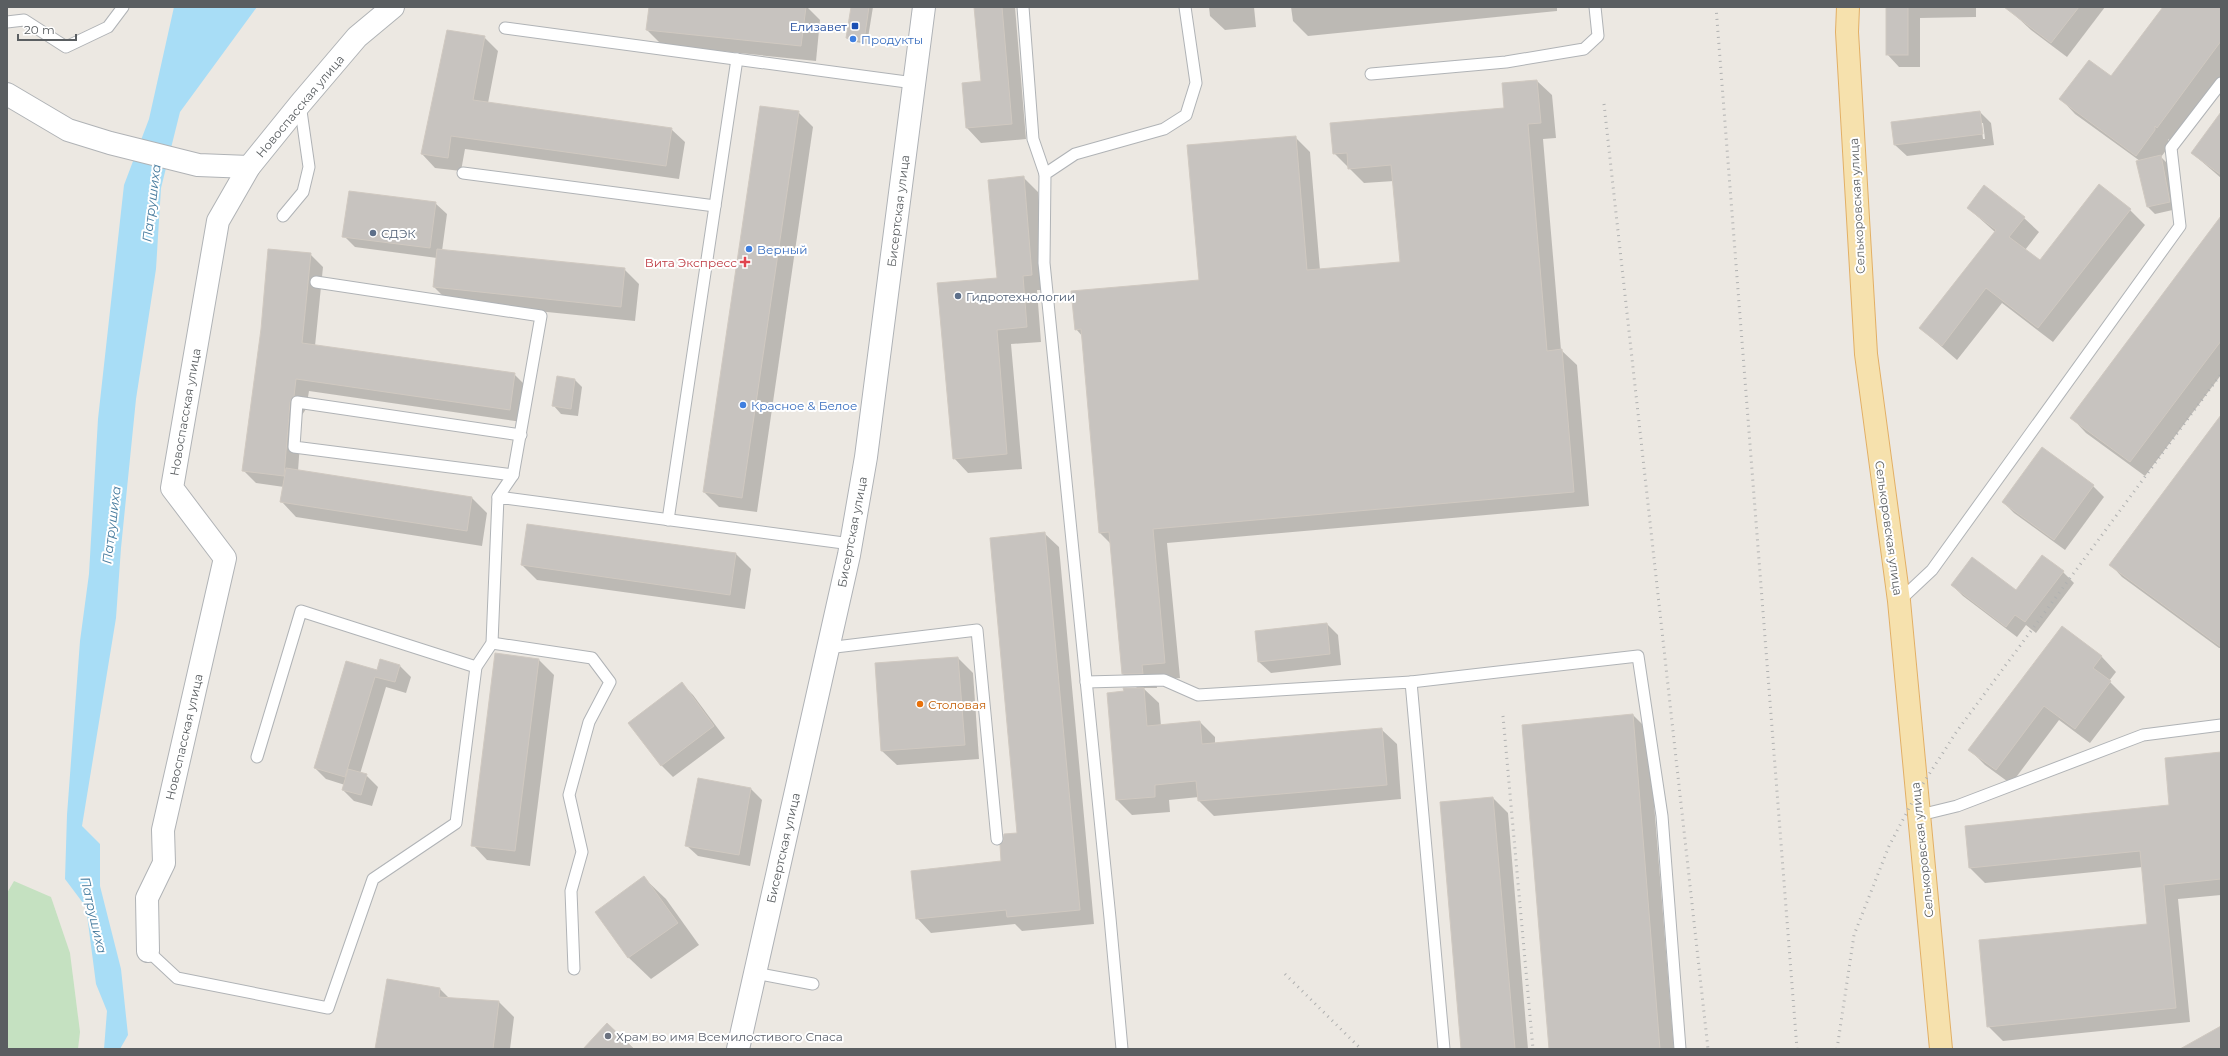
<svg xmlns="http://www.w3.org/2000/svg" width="2228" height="1056" viewBox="0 0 2228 1056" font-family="Montserrat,sans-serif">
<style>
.green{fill:#c5e1c1}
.water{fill:#a8ddf6}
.shadow{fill:#0003;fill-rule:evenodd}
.building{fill:#c7c3bf;stroke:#d0c9c1}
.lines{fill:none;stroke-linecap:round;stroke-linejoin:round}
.service-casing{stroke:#b0b3b6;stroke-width:13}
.minor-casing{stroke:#b0b3b6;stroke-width:24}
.secondary-casing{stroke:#afb2b6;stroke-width:24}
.primary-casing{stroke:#e2af65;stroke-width:24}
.service{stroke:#fff;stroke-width:11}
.minor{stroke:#fff;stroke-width:22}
.secondary{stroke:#fff;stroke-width:22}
.primary{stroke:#f6e1ad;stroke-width:22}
.rail{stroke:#b0b1b1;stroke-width:3;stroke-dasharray:1 5;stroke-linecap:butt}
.transit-dot{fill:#1a4fb4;stroke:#fff;stroke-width:1.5}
.shop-dot{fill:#3f7fe0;stroke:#fff;stroke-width:1.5}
.service-dot{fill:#5c6f8a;stroke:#fff;stroke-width:1.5}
.health-dot{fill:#e0444e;stroke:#fff;stroke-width:1.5}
.food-dot{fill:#e8710a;stroke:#fff;stroke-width:1.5}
.worship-dot{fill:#6b7280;stroke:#fff;stroke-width:1.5}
.labels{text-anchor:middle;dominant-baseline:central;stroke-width:4;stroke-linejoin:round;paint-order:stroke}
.transit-label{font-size:12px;fill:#164399;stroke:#fff;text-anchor:end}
.shop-label{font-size:12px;fill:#366cbe;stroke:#fff;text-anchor:start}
.street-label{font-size:12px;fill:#5a5e61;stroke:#fff}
.service-label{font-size:12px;fill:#4e5e75;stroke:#fff;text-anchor:start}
.health-label{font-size:12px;fill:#be3a42;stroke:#fff;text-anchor:end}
.food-label{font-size:12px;fill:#c56008;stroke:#fff;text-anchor:start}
.worship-label{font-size:12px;fill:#5b616d;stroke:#fff;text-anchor:start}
.water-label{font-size:13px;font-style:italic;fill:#457a9d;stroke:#fff}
</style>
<rect width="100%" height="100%" fill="#ece8e2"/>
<path class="green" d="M14 881 51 897 70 953 80 1032 78 1049H7V893Z"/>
<path class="water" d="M174 7H257L180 112 161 188 156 269 136 399 121 548 116 618 82 826 100 844V886L121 969 128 1035 120 1049H104L107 1011 96 984 86 907 65 879 67 815 80 641 89 574 98 419 124 185 149 119Z"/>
<g class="shadow">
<path d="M650 7H807L820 20 816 61 662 45 647 30Z"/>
<path d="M852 7H873L867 44 850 41 847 38Z"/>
<path d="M975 7H1015L1026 139 981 143 967 128 982 82Z"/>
<path d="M1209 7H1254L1256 27 1225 30 1210 16Z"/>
<path d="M1291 7H1557V11L1308 36 1293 21Z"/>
<path d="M1887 7H1976V17L1920 18V67H1899L1887 54Z"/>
<path d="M2023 7H2105L2067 57 2031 30 2016 16Z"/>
<path d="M2164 7H2221V76L2172 142 2168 139 2170 145 2161 157 2168 164 2177 209 2155 214 2148 207 2140 161 2075 114 2061 99 2112 78Z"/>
<path d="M448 31 484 37 498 51 488 103 671 129 685 142 679 179 465 149 461 171 435 168 422 154Z"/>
<path d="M1537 81 1552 95 1556 138 1543 139 1561 350 1577 365 1589 506 1167 543 1180 678 1156 680 1157 688H1143L1159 703 1161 726 1200 722 1215 737V744L1382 730 1397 744 1401 799 1214 816 1199 801V797L1169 800 1170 812 1132 815 1117 800 1138 689 1123 674 1111 544 1100 533 1083 337 1076 329 1200 280 1295 137 1310 152 1320 270 1401 263 1394 181 1364 183 1334 153 1505 108 1503 83Z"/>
<path d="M798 112 813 127 757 512 719 507 704 492Z"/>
<path d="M1980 112 1991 123 1994 145 1907 156 1895 145 1893 123ZM1981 123H1983L1985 139H1983Z"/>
<path d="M2221 114V178L2192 153Z"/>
<path d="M1023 177 1038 192 1047 290H1037L1041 342 1011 344 1022 469 968 473 954 458Z"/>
<path d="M435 203 447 214 442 251 624 269 639 284 635 321 449 302 434 287 437 258 355 247 344 236Z"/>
<path d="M1968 208 2024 218 2039 232 2025 250 2040 262 2130 210 2145 225 2053 342 2002 303 1957 360 1920 328 1995 232Z"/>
<path d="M2221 218V375L2145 476 2086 433 2072 418Z"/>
<path d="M310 254 323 267 315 346 514 374 527 387 522 422 309 391 306 409 302 415 298 471 472 498 487 513 482 546 296 517 282 502 284 487 256 483 243 470Z"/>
<path d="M558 377 575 380 582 387 578 416 561 414 554 406Z"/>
<path d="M2221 416V648H2219L2122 577 2111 565Z"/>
<path d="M2093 486 2104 497 2065 550 2014 513 2003 502Z"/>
<path d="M1044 533 1059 547 1094 924 1022 931 1015 924 931 933 917 918 1002 862 1018 834Z"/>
<path d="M736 554 751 569 745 609 537 580 522 565Z"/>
<path d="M2063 572 2074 583 2036 633 2026 625 2017 637 1963 596 1952 585 2016 591Z"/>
<path d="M1327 624 1338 635 1341 665 1271 673 1259 662 1256 632Z"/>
<path d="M2062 627 2102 657 2116 672 2109 681 2125 697 2090 743 2059 720 2011 784 1985 765 1970 750Z"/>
<path d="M958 658 973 673 979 759 897 765 882 751 876 664Z"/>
<path d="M539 660 554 675 530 866 487 860 473 845Z"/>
<path d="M400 666 411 677 406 693 386 687 360 774 366 775 378 787 372 806 354 801 343 790 345 785 326 779 315 768 377 671Z"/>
<path d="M682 684 693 695 725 738 673 777 661 765Z"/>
<path d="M1633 715 1648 730 1674 1049H1550L1523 726Z"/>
<path d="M2221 753V895L2178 899 2190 1022 2003 1041 1988 1026 2149 925 2143 867 1985 883 1970 868 1966 826 2170 806Z"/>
<path d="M751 789 762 800 750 866 698 856 686 845Z"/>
<path d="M1493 798 1508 813 1528 1049H1462Z"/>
<path d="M644 878 666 899 699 945 651 979 629 958 596 912Z"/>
<path d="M440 989 450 999 499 1002 514 1017 510 1049H376Z"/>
</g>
<g class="building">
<path d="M649 7H806L801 46 646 30Z"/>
<path d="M851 7H869L864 41 846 38Z"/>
<path d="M974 7H1002L1012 124 966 128 962 83 981 81Z"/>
<rect x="1886" y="7" width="22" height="48"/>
<path d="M2004 7H2079L2051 43Z"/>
<path d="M2163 7H2221V41L2157 128 2155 126V130L2136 156 2059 99 2089 60 2111 76Z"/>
<path d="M447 30 485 36 473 100 672 128 666 166 451 136 448 158 421 154Z"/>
<path d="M1537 80 1541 123 1528 124 1547 351 1562 349 1574 492 1153 529 1165 663 1142 665 1143 674H1122L1109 532 1099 533 1081 329 1075 330 1071 291 1199 280 1187 145 1296 136 1307 270 1400 262 1391 165 1348 169 1347 153 1333 154 1330 123 1504 108 1502 83Z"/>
<path d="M760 106 799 111 742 498 703 492Z"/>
<path d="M1980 111 1983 134 1894 145 1891 122Z"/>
<path d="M2221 112V175L2191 153Z"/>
<path d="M2161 155 2170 202 2147 207 2136 161Z"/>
<path d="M1024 176 1032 275 1023 276 1027 327 997 330 1007 454 953 459 937 283 997 278 988 180Z"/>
<path d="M2099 184 2131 209 2038 328 1986 288 1942 346 1919 328 1996 230 1967 208 1984 185 2025 217 2009 237 2040 260Z"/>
<path d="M349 191 436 202 430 248 342 237Z"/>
<path d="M2221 216V341L2130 462 2070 418Z"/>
<path d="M268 249 311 253 302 343 515 373 510 410 296 379 294 396 290 402 284 476 242 471 261 329Z"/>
<path d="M437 249 625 268 621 307 433 287Z"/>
<path d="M557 376 575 379 571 409 552 406Z"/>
<path d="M2221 415V647L2109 565Z"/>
<path d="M2042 447 2094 485 2054 540 2002 502Z"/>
<path d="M286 468 472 497 467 531 280 502Z"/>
<path d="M527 524 736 553 730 595 521 565Z"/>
<path d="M1045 532 1080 910 1007 917 1006 910 916 919 911 871 1001 861 1000 845 1003 842 1004 834 1017 833 990 538Z"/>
<path d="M2042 555 2064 571 2025 622 2015 615 2006 627 1951 585 1972 557 2016 590Z"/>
<path d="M1327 623 1330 654 1258 662 1255 631Z"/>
<path d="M2062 626 2102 656 2093 668 2111 681 2075 729 2044 706 1996 770 1968 750Z"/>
<path d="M495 653 539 659 515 851 471 846Z"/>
<path d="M958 657 965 745 881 751 875 663Z"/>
<path d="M380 659 400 665 395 682 375 677 345 777 314 768 346 661 377 670Z"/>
<path d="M682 682 714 726 661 766 628 723Z"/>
<path d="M1123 688H1144L1147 726 1200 721 1202 744 1382 728 1387 785 1198 801 1196 781 1155 785V797L1116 800 1107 693 1124 691Z"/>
<path d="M1633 714 1660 1049H1549L1522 725Z"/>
<path d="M2221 752V879L2164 885 2176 1008 1987 1027 1979 940 2147 924 2140 851 1969 868 1965 826 2169 805 2165 758Z"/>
<path d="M348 769 367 774 361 795 342 790Z"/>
<path d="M698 778 751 788 739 855 685 846Z"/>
<path d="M1493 797 1515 1049H1461L1440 802Z"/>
<path d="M644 876 678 923 628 958 595 912Z"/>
<path d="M387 979 440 988 439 997 499 1001 493 1049H375Z"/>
<path d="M607 1023 634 1049H583Z"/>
<path d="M2221 1026V1049H2180Z"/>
</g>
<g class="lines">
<defs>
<g id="service">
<path d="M1023 7 1033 139 1045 174"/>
<path d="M7 22 24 20 66 47 108 27 123 7"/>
<path d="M505 28 914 83"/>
<path d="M1371 74 1506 62 1584 49 1598 36 1595 7"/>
<path d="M463 173 715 206"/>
<path d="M283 216 303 192 309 167 300 104"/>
<path d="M316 282 541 316 513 475 498 497"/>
<path d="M513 475 294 447 297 402 521 435"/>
<path d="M668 520 737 59"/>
<path d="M1899 601 1932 570 2180 226 2171 148 2221 83"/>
<path d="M492 643 592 658 610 682 589 722 569 795 582 852 571 891 574 969"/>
<path d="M827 648 977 630 997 839"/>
<path d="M1086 682 1164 680 1198 695 1411 682 1444 1049"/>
<path d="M1411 682 1638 656 1662 816 1680 1049"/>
<path d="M257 757 301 611 476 667"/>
<path d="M1920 815 1957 806 2143 735 2221 725"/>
<path d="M148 951 177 978 328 1008 373 879 456 823 476 667 492 643 498 497 851 544"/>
<path d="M755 973 813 984"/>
<path d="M1122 1049 1110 918 1044 263 1045 174 1075 154 1164 129 1186 115 1196 83 1185 7"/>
</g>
<g id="minor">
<path d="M7 94 68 130 110 143 198 165 249 167"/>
<path d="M148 951 147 898 164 863 163 830 225 558 172 488 218 221 249 167 300 104 357 37 393 7"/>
</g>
<path id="secondary" d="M738 1049 849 555 866 457 924 7"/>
<path id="primary" d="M1848 7 1847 32 1866 354 1899 601 1941 1049"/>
</defs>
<use href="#service" class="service-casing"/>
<use href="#minor" class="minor-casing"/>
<use href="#secondary" class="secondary-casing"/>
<use href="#primary" class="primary-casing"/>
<use href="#service" class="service"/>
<use href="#minor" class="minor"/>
<use href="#secondary" class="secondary"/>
<use href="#primary" class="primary"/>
<g class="rail">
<path d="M1716 7 1797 1049"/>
<path d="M1604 104 1708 1049"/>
<path d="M1503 716 1533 1049"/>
<path d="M1285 974 1361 1049"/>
<path d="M1837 1049 1854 935 1889 846 1917 793 1957 731 2221 374"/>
</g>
</g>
<rect class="transit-dot" x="851" y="22" width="8" height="8" rx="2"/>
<g class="shop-dot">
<circle cx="853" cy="39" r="4"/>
<circle cx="749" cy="249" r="4"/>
<circle cx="743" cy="405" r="4"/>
</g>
<g class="service-dot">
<circle cx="373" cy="233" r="4"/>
<circle cx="958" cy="296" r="4"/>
</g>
<path class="health-dot" d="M743 256h4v4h4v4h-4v4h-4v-4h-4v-4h4z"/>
<circle class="food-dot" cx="920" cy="704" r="4"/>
<circle class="worship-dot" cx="608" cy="1036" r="4"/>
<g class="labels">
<g class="transit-label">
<text x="847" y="26">Елизавет</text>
</g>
<g class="shop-label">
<text x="861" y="39">Продукты</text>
<text x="757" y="249">Верный</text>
<text x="751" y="405">Красное &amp; Белое</text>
</g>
<g class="street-label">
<text transform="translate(300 106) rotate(-50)">Новоспасская улица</text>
<text transform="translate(1857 206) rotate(-93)">Селькоровская улица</text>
<text transform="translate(898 211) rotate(-83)">Бисертская улица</text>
<text transform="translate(185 412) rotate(-80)">Новоспасская улица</text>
<text transform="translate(1889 528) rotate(82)">Селькоровская улица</text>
<text transform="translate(852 532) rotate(-79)">Бисертская улица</text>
<text transform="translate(184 737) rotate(-77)">Новоспасская улица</text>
<text transform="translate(783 848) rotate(-77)">Бисертская улица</text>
<text transform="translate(1922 850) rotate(-96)">Селькоровская улица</text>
</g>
<g class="service-label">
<text x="381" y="233">СДЭК</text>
<text x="966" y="296">Гидротехнологии</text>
</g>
<g class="health-label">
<text x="737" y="262">Вита Экспресс</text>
</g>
<g class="food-label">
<text x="928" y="704">Столовая</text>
</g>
<g class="worship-label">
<text x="616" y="1036">Храм во имя Всемилостивого Спаса</text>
</g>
<g class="water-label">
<text transform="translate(151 203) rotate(-83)">Патрушиха</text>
<text transform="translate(111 525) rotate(-83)">Патрушиха</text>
<text transform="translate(94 915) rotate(77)">Патрушиха</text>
</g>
</g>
<rect width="2228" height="1056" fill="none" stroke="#5a5e61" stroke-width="16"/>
<path d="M18 34v6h58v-6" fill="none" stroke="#5a5e61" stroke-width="2"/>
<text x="24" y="34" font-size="12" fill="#5a5e61" stroke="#ffffff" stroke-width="3" paint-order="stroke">20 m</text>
</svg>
